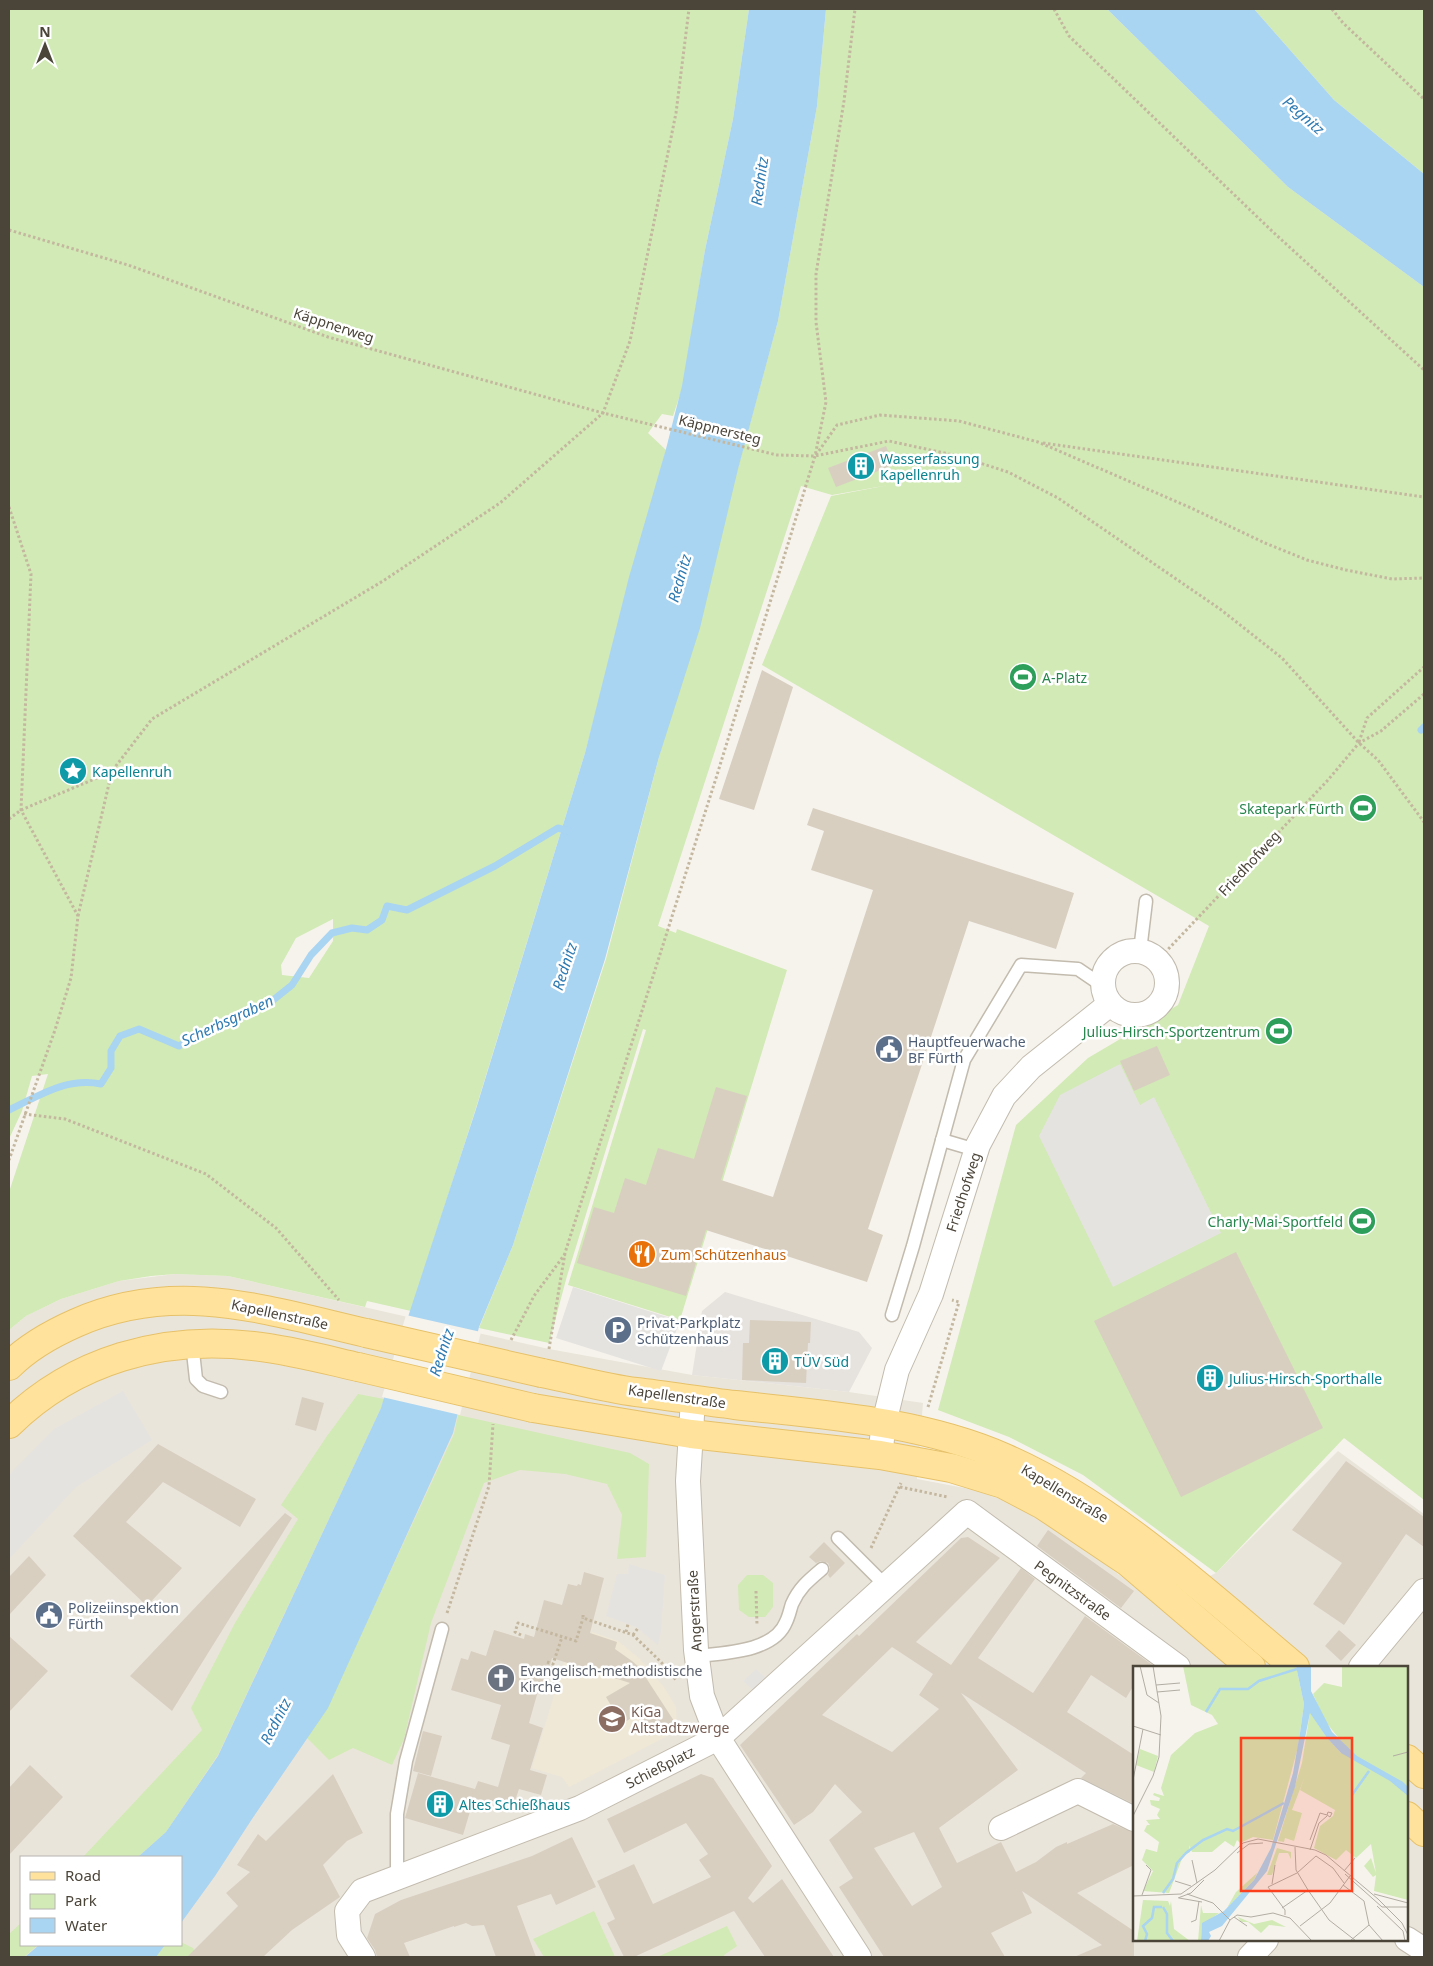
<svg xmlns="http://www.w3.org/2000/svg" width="1433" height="1966" viewBox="0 0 1433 1966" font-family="'Noto Sans',sans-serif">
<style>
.residential{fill:#eae5da;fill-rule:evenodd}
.industrial{fill:#e6e2dd}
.education{fill:#efe8d6}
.green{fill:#d2eab5;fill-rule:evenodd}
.parking{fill:#e5e3e0}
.water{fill:#a9d4f2}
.pier{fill:#f6f3ec}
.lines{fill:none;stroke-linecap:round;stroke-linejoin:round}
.stream{stroke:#a9d4f2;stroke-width:7}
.building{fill:#d8cfc1;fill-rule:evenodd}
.service-casing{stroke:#c2bbae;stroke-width:15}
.minor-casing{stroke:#c2bbae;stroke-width:26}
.primary-casing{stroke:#e6c16a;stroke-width:30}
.path{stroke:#c4b79f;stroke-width:3;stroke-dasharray:2.5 2.5;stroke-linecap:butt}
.service{stroke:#fff;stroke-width:12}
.minor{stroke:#fff;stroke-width:24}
.primary{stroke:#ffe39c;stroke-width:28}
.primary-bridge-casing{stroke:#e6c16a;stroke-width:30;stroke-linecap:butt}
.primary-bridge{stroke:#ffe39c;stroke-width:28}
.labels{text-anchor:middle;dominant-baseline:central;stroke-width:5;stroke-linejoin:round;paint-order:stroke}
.street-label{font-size:14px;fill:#4b4439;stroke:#fff}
.culture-label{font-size:14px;fill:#0d838f;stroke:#fff;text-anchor:start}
.leisure-label{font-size:14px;fill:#27864d;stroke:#fff;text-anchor:end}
.service-label{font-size:14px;fill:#4e5e75;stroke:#fff;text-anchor:start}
.food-label{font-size:14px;fill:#c56008;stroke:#fff;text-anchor:start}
.worship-label{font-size:14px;fill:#5b616d;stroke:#fff;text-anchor:start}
.education-label{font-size:14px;fill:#785e54;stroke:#fff;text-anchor:start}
.water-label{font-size:15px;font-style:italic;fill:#2e7ab2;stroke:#fff}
.inset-river{fill:none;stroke:#a9d4f2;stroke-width:2.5}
.inset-road{fill:none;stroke:#b2ada4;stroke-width:1}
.view{fill:#fc3f1d;fill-opacity:0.15;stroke:#fc3f1d;stroke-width:2.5}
.inset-edge{fill:none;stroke:#4b4439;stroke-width:2.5}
</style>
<rect width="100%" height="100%" fill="#f6f3ec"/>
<path class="residential" d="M175 1274 228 1276 549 1349 692 1375 849 1392 923 1403 917 1479 975 1490 1016 1505 1081 1546 1155 1602 1216 1573 1338 1451 1424 1514V1957H9V1330L26 1316 61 1299 119 1281ZM1134 1667H1407V1940H1134ZM21 1857H181V1945H21Z"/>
<path class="industrial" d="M725 1292 859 1332 872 1348 849 1392 692 1375 702 1311Z"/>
<path class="education" d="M592 1632 618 1641 640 1659 664 1687 676 1707 677 1731 569 1787 562 1777 532 1768 567 1653 583 1658Z"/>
<g class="green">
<path d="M9 9H749L733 119 705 250 683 386 673 416 662 414 648 433 666 450 585 753 476 1108 411 1311 367 1301 365 1307 228 1276 175 1274 151 1276 119 1281 61 1299 26 1316 9 1330V1192L48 1074 32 1076 22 1111 9 1139ZM333 919V941L309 978 282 975 281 965 296 938Z"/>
<path d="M826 9H1107L1288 187 1424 287V1500L1344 1438 1216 1573 1083 1475 1009 1437 938 1410 1016 1125 1088 1058 1178 1005 1209 926 762 665 831 496 889 485 832 495 801 486 658 926 676 933 677 929 787 970 680 1320 568 1285 646 1030 643 1029 567 1276 549 1343 479 1328 513 1245 606 959 659 757 778 321 817 106Z"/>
<path d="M1254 9H1424V174L1334 100Z"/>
<path d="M358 1394 384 1399 381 1408 218 1755 166 1832 138 1857H83L202 1730 191 1708 235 1623 298 1519 281 1505 327 1436Z"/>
<path d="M458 1415 630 1453 649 1464 646 1557 617 1559 622 1515 607 1484 565 1474 520 1470 484 1483 431 1623 404 1739 392 1765 353 1748 329 1760 307 1738 327 1708 454 1434Z"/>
<path d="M747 1575H763L773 1583V1607L765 1617H749L739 1610 738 1585Z"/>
<path d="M594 1911 615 1957H544L533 1939Z"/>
<path d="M21 1923V1945H38L24 1957H9V1934Z"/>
<path d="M727 1926 737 1946 724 1955 725 1957H657Z"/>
<path d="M181 1942 193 1948 197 1957H156L165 1945H181Z"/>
</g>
<g class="parking">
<path d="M1120 1064 1140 1105 1154 1097 1221 1233 1113 1287 1039 1136 1060 1095Z"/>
<path d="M573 1287 680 1321 661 1371 556 1338Z"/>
<path d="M123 1391 152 1440 76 1487 9 1559V1475L54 1429Z"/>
<path d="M629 1564 665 1575 661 1632 658 1645 636 1627 606 1616 617 1574H628Z"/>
<path d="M756 1669 769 1681 756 1693 743 1681Z"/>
</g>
<g class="water">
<path d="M749 9H826L817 106 778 321 738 469 700 628 659 757 605 959 513 1245 479 1327 453 1433 328 1708 252 1819 215 1876 181 1923V1857H138L166 1832 218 1756 381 1408 408 1317 476 1109 585 753 629 577 666 449 682 386 705 250 733 119Z"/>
<path d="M1107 9H1254L1334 100 1424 174V287L1288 187Z"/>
<path d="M39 1945H165L156 1957H25Z"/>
</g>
<path class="pier" d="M406 1315 481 1332 460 1415 382 1397Z"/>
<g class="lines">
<g class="stream">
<path d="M1421 730 1424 727"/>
<path d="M9 1110C39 1096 66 1077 101 1084L111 1068V1051L120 1036 139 1029 179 1046 206 1030 228 1024 249 1011 272 1001 292 985 311 955 332 933 352 928 367 930 382 920 387 906 407 910 495 866 558 828 569 831"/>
</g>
</g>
<g class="building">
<path d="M886 446 894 465 836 487 828 468Z"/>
<path d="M762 670 793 687 754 810 719 799Z"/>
<path d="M813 808 1074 893 1056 949 969 921 868 1229 883 1235 867 1282 706 1230 686 1296 577 1263 594 1207 614 1213 625 1178 646 1185 658 1148 694 1159 716 1087 747 1096 721 1180 773 1197 873 890 811 870 824 831 807 825Z"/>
<path d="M1157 1046 1170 1075 1134 1091 1120 1061Z"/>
<path d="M1236 1252 1323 1428 1181 1497 1094 1321Z"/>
<path d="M750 1320 811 1322 810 1343H808L806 1383 742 1380 743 1343H749Z"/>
<path d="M302 1397 324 1403 316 1431 295 1425Z"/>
<path d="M158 1444 256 1499 240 1527 163 1482 126 1522 182 1568 147 1606 73 1536Z"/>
<path d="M1346 1461 1424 1517V1547L1406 1534 1344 1625 1313 1604 1342 1563 1292 1530Z"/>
<path d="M285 1513 292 1518 172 1711 130 1676Z"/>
<path d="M1048 1530 1134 1591 1121 1608 1037 1546Z"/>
<path d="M968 1537 1000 1558 916 1642 951 1665 1021 1568 1035 1579 978 1658 1033 1693 1085 1616 1155 1667H1134V1685L1126 1698 1091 1675 1067 1712 1134 1755V1804L1081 1778 1086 1773 961 1693 1018 1770 939 1828 957 1863 1001 1842 1016 1872 1036 1862 1056 1847 1067 1842V1844L1113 1824 1134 1833V1865L1077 1893 1134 1931V1957H1074L1102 1945 1022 1891 1032 1913 991 1933 1005 1957H884L839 1887 853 1878 829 1840 862 1812 835 1784 813 1812 794 1825 740 1745 857 1634 859 1636 961 1538ZM892 1647 933 1674 919 1695 939 1709 892 1752 822 1715ZM914 1832 942 1887 912 1906 874 1848Z"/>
<path d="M824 1542 845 1563 830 1578 828 1575 830 1568 828 1563 821 1561 816 1563 809 1557Z"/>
<path d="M29 1556 46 1575 9 1615V1577Z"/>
<path d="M584 1572 604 1578 590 1633 617 1642 615 1649 632 1661 639 1667 674 1721 649 1736 636 1715 622 1724 606 1697 630 1683 552 1658 544 1686 540 1684 529 1723 543 1728 530 1770 547 1775 541 1795 519 1789 512 1810 474 1798 463 1835 405 1818 418 1773 475 1789 478 1781 498 1787 510 1745 491 1739 501 1705 451 1690 461 1658 468 1660 471 1651 486 1656 494 1630 524 1639 525 1634 534 1637 544 1600 562 1605 568 1584 577 1586 578 1584 581 1585Z"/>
<path d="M1339 1630 1356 1645 1341 1661 1325 1646Z"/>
<path d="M9 1636 48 1671 9 1712Z"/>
<path d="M423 1731 442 1736 431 1776 413 1771Z"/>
<path d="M30 1765 63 1797 9 1855V1788Z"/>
<path d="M333 1774 363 1833 347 1841 323 1865 340 1897 292 1930 263 1957H187L238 1906 226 1893 250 1872 237 1865 258 1834 266 1841Z"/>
<path d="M701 1774 713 1778 772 1866 748 1898 753 1903 782 1879 834 1957H765L734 1911 634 1957H624L607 1923 615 1919 597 1881 634 1864 653 1904 711 1877 699 1860 708 1854 686 1823 624 1853 607 1819Z"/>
<path d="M572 1837 596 1887 556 1905 551 1894 517 1906 536 1957H496L484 1925 472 1926 466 1923 454 1927V1926L404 1943 410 1957H377L375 1950 367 1938 375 1914 401 1900 532 1856Z"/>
</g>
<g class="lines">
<defs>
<g id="service">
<path d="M1140 951 1146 901"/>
<path d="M942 1140 976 1150"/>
<path d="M892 1315 913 1246 964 1060 1021 965 1078 969 1103 986"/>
<path d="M192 1343 196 1379 203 1386 221 1392"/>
<path d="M838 1538 886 1586"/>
<path d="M697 1656C724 1653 774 1652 786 1622 789 1616 790 1610 792 1604 799 1588 809 1580 822 1569"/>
<path d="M397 1877V1814L406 1761 442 1629"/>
</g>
<g id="minor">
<circle cx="1135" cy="983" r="32"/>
<path d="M693 1399 688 1481 696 1650 702 1696 718 1738 859 1957"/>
<path d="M880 1455 884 1423 897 1370 931 1294 978 1145 1004 1096 1031 1067 1110 1004"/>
<path d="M1361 1667 1424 1591"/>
<path d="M1001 1828 1078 1791 1134 1819"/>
<path d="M1407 1939 1424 1950"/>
<path d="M363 1957 349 1935 347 1911 362 1891 580 1808 718 1738 967 1512 1178 1667"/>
<path d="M1250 1957 1266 1940"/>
</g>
<g id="primary">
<path d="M9 1366C28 1347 51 1334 76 1323 175 1279 266 1310 366 1333"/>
<path d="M542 1373C573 1379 604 1388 636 1392 669 1396 702 1401 735 1405 825 1415 921 1421 1005 1458 1114 1506 1204 1591 1295 1667"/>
<path d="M533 1408 691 1434 880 1455 951 1468 1003 1484 1043 1505 1128 1562 1251 1667"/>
<path d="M9 1424C74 1360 163 1335 253 1346 289 1350 323 1359 358 1367"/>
<path d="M1407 1759 1424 1774"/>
<path d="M1407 1816 1424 1832"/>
</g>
</defs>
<use href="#service" class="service-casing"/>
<use href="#minor" class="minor-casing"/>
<use href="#primary" class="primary-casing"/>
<g class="path">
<path d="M1054 9 1069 36 1273 232 1424 370"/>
<path d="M1332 9 1343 23 1424 99"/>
<path d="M9 230 128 265 328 337 603 413 777 455 815 456 889 441 958 456 1008 472 1058 498 1220 609 1282 658 1359 743 1378 760 1424 822"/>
<path d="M1043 443 1424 497"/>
<path d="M816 455 837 425 880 415 959 421 1038 442 1189 507 1265 543 1307 560 1346 570 1392 579 1424 578"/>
<path d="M9 507 31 574 21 810 78 916 71 978 55 1030 9 1160"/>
<path d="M1359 742 1367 718 1424 667"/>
<path d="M9 819 21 810 111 772"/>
<path d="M78 916 112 771 152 719 383 581 500 503 603 413 630 341 676 113 689 9"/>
<path d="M1158 960 1328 780 1359 743 1381 731 1424 694"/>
<path d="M24 1114 65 1119 206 1174 276 1228 339 1300"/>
<path d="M511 1340 534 1296 565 1254"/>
<path d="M549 1349 565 1253 717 775 815 456 826 402 816 322V274L844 101 855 9"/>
<path d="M928 1407 959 1302 952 1300"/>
<path d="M900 1487 948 1497"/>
<path d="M871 1548 901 1483"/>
<path d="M756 1591 757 1626"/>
<path d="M447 1613 489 1486 493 1424"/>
<path d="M583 1615V1618L633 1635 661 1662 676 1680"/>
<path d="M626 1632 628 1624"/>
<path d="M521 1635 515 1632 518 1623 576 1641 583 1618"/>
<path d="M633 1635 638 1628"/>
<path d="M547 1662 553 1664 562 1637"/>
</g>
<use href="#service" class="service"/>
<use href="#minor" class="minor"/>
<use href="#primary" class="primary"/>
<defs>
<g id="primary-bridge">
<path d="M366 1333 542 1373"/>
<path d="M358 1367 533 1408"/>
</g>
</defs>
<use href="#primary-bridge" class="primary-bridge-casing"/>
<use href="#primary-bridge" class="primary-bridge"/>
</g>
<defs>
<symbol id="building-disc" viewBox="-11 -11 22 22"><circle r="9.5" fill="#0f9aa8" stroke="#fff"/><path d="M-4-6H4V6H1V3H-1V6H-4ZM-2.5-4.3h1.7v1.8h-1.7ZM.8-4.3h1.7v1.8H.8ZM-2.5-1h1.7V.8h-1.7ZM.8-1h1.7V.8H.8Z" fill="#fff"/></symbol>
<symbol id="stadium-disc" viewBox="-11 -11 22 22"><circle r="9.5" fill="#2e9e5b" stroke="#fff"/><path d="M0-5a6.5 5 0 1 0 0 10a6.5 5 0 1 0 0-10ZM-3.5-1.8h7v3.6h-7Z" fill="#fff"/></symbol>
<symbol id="sight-disc" viewBox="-11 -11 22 22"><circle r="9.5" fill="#0f9aa8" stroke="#fff"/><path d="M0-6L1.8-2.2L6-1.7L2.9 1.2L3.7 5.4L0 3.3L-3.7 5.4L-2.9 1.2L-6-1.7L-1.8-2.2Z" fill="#fff"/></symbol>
<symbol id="civic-disc" viewBox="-11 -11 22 22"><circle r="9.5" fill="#5c6f8a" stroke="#fff"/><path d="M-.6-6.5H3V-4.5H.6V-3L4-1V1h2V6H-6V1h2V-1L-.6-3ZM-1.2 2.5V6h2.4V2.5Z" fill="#fff"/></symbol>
<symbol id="restaurant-disc" viewBox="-11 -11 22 22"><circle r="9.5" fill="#e8710a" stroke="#fff"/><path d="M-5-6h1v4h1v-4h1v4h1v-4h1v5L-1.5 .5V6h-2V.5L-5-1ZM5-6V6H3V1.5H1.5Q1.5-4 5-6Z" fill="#fff"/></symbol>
<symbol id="parking-disc" viewBox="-11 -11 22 22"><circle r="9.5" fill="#5c6f8a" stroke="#fff"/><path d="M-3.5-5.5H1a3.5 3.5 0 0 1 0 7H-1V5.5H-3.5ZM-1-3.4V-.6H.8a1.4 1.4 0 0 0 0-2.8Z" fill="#fff"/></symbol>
<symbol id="church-disc" viewBox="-11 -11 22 22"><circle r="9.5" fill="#6b7280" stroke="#fff"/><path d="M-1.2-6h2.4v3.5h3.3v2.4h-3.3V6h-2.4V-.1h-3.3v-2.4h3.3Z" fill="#fff"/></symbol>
<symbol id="school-disc" viewBox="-11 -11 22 22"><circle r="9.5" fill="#8d6e63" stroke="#fff"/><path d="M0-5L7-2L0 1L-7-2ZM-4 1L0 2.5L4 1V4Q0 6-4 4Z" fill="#fff"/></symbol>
</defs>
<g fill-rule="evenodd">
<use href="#building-disc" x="845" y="450" width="32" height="32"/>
<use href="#stadium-disc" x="1007" y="661" width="32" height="32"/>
<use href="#sight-disc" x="57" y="755" width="32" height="32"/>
<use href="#stadium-disc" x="1347" y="792" width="32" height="32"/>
<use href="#stadium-disc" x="1263" y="1015" width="32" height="32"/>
<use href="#civic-disc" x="873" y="1033" width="32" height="32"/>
<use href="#stadium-disc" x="1346" y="1205" width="32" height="32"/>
<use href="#restaurant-disc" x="626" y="1238" width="32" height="32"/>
<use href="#parking-disc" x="602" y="1314" width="32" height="32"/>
<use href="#building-disc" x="759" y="1345" width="32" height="32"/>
<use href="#building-disc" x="1194" y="1362" width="32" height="32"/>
<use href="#civic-disc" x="33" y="1599" width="32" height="32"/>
<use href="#church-disc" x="485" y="1662" width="32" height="32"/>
<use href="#school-disc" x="596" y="1703" width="32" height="32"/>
<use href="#building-disc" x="424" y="1788" width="32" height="32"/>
</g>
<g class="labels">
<g class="street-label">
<text transform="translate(334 325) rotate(18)">Käppnerweg</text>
<text transform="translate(720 429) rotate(14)">Käppnersteg</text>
<text transform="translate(1249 863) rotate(-47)">Friedhofweg</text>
<text transform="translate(963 1192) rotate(-72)">Friedhofweg</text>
<text transform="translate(280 1314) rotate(12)">Kapellenstraße</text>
<text transform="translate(677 1396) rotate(8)">Kapellenstraße</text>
<text transform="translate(1065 1493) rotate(31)">Kapellenstraße</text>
<text transform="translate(1073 1590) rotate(36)">Pegnitzstraße</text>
<text transform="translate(694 1611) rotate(-93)">Angerstraße</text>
<text transform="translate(660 1767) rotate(-27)">Schießplatz</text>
</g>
<g class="culture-label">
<text x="880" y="458">Wasserfassung<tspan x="880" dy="16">Kapellenruh</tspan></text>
<text x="92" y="771">Kapellenruh</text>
<text x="794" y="1361">TÜV Süd</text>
<text x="1229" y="1378">Julius-Hirsch-Sporthalle</text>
<text x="459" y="1804">Altes Schießhaus</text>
</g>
<g class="leisure-label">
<text x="1042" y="677" text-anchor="start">A-Platz</text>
<text x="1344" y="808">Skatepark Fürth</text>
<text x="1260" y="1031">Julius-Hirsch-Sportzentrum</text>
<text x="1343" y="1221">Charly-Mai-Sportfeld</text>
</g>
<g class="service-label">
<text x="908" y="1041">Hauptfeuerwache<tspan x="908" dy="16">BF Fürth</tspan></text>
<text x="637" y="1322">Privat-Parkplatz<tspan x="637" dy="16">Schützenhaus</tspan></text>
<text x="68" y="1607">Polizeiinspektion<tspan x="68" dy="16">Fürth</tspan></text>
</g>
<g class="food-label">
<text x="661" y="1254">Zum Schützenhaus</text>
</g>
<g class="worship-label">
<text x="520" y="1670">Evangelisch-methodistische<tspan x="520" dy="16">Kirche</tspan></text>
</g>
<g class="education-label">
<text x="631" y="1711">KiGa<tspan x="631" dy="16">Altstadtzwerge</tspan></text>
</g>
<g class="water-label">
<text transform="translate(1304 115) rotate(41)">Pegnitz</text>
<text transform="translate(759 181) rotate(-82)">Rednitz</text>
<text transform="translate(679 578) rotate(-74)">Rednitz</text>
<text transform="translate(564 966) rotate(-72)">Rednitz</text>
<text transform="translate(227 1020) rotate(-25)">Scherbsgraben</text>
<text transform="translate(441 1352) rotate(-72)">Rednitz</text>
<text transform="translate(275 1721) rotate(-63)">Rednitz</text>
</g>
</g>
<g transform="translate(1133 1666)">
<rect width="275" height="275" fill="#f6f3ec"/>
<path d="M50 0H163L171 38 165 81 140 174 120 171 107 177 104 174 101 181 92 175 79 186H59L56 179 57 186 50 190 36 227 10 225 20 205 9 194 13 183 24 186 26 176 11 165 14 159H17L13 154 27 153 24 149 27 143 18 139 17 134 26 135 27 132 20 129 21 127 31 130 28 122 38 89 62 67 85 58 79 49 58 39ZM209 0H275V234L241 225 243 209 240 211 231 200 238 192 243 207 238 178 223 192 213 184 203 194 181 182 187 160 200 150 202 144 167 124 172 110 159 144 169 147 161 175 152 172 151 176 145 175 169 97 177 46 194 72 208 87 212 80 192 55 180 28 191 17 209 21ZM7 83 25 90 21 106 3 99ZM136 180 121 214 94 242 103 226 124 207ZM144 182 158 186V193L155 187H146L139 209H134ZM10 234 35 235 37 240 38 235 41 263 57 275H4ZM68 239 70 247H86L69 259 68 275H65ZM105 251 121 258 139 254 153 261 136 259 128 267 115 256H108Z" fill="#d2eab5"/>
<path d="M163 0H178V25L199 66 224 90 270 116 275 121V130L257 115 208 87 194 72 177 47 162 121 134 205 89 260 76 266 78 270 75 275H68L69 257 91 245 121 214 138 182 160 107 167 67 171 38Z" fill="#a9d4f2"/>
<path class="inset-river" d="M73 46 87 23H115L126 15 164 3M219 129 236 105M30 227 40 213 44 197 53 187 70 174 94 163 100 165 151 137M30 241 34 248V267L40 275M12 275 14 268 10 260 19 252 21 241H29"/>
<path class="inset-road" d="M7 0 14 29 26 37M23 19 47 17M24 26 47 24M0 60 28 69M260 90 275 86M0 114 10 63M195 146 199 147 197 151 194 149ZM0 150 20 110 26 91 28 50 20 0M177 174 187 147 194 149M162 181 163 204 175 224 196 254 223 275M177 184 186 157 194 150M104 187 116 178 130 177M59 194 64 217M211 205 222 192M212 208 249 241H275M42 215 58 220M139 218 142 199M210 219 231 235 236 259 250 275M54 228 80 237 97 254M241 228 275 237M9 229 18 204 13 199M0 230 48 228 82 204 110 177 125 173 182 184 193 189 245 233 269 257 275 269M45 232 58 227 71 214M46 232 69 236M244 240 270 265 272 275M149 242 175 224M152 249V244L135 221 164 207 183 190 200 202 211 217M101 251 114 260M58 256 63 254 66 235M167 260 197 237 217 210M86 275 97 254 104 249 118 251 140 247 157 252 179 275M217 275 236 259"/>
<path class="view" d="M108 72H219V225H108Z"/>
<rect width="275" height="275" class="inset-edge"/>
</g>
<rect width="1433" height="1966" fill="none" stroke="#4b4439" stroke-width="20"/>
<rect x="20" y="1856" width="162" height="90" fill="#ffffff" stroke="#b7b4b0"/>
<rect x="30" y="1872" width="25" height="8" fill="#ffe39c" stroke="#b7b4b0"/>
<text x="65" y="1881" font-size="15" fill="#4b4439">Road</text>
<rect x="30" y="1894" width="25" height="15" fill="#d2eab5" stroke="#b7b4b0"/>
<text x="65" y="1906" font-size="15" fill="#4b4439">Park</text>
<rect x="30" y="1918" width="25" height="15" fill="#a9d4f2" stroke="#b7b4b0"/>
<text x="65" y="1931" font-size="15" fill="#4b4439">Water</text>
<g transform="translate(45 45)" stroke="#ffffff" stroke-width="4" paint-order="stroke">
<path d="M0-4L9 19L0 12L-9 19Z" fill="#4b4439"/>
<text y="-8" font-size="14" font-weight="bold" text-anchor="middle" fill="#4b4439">N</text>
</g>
</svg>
